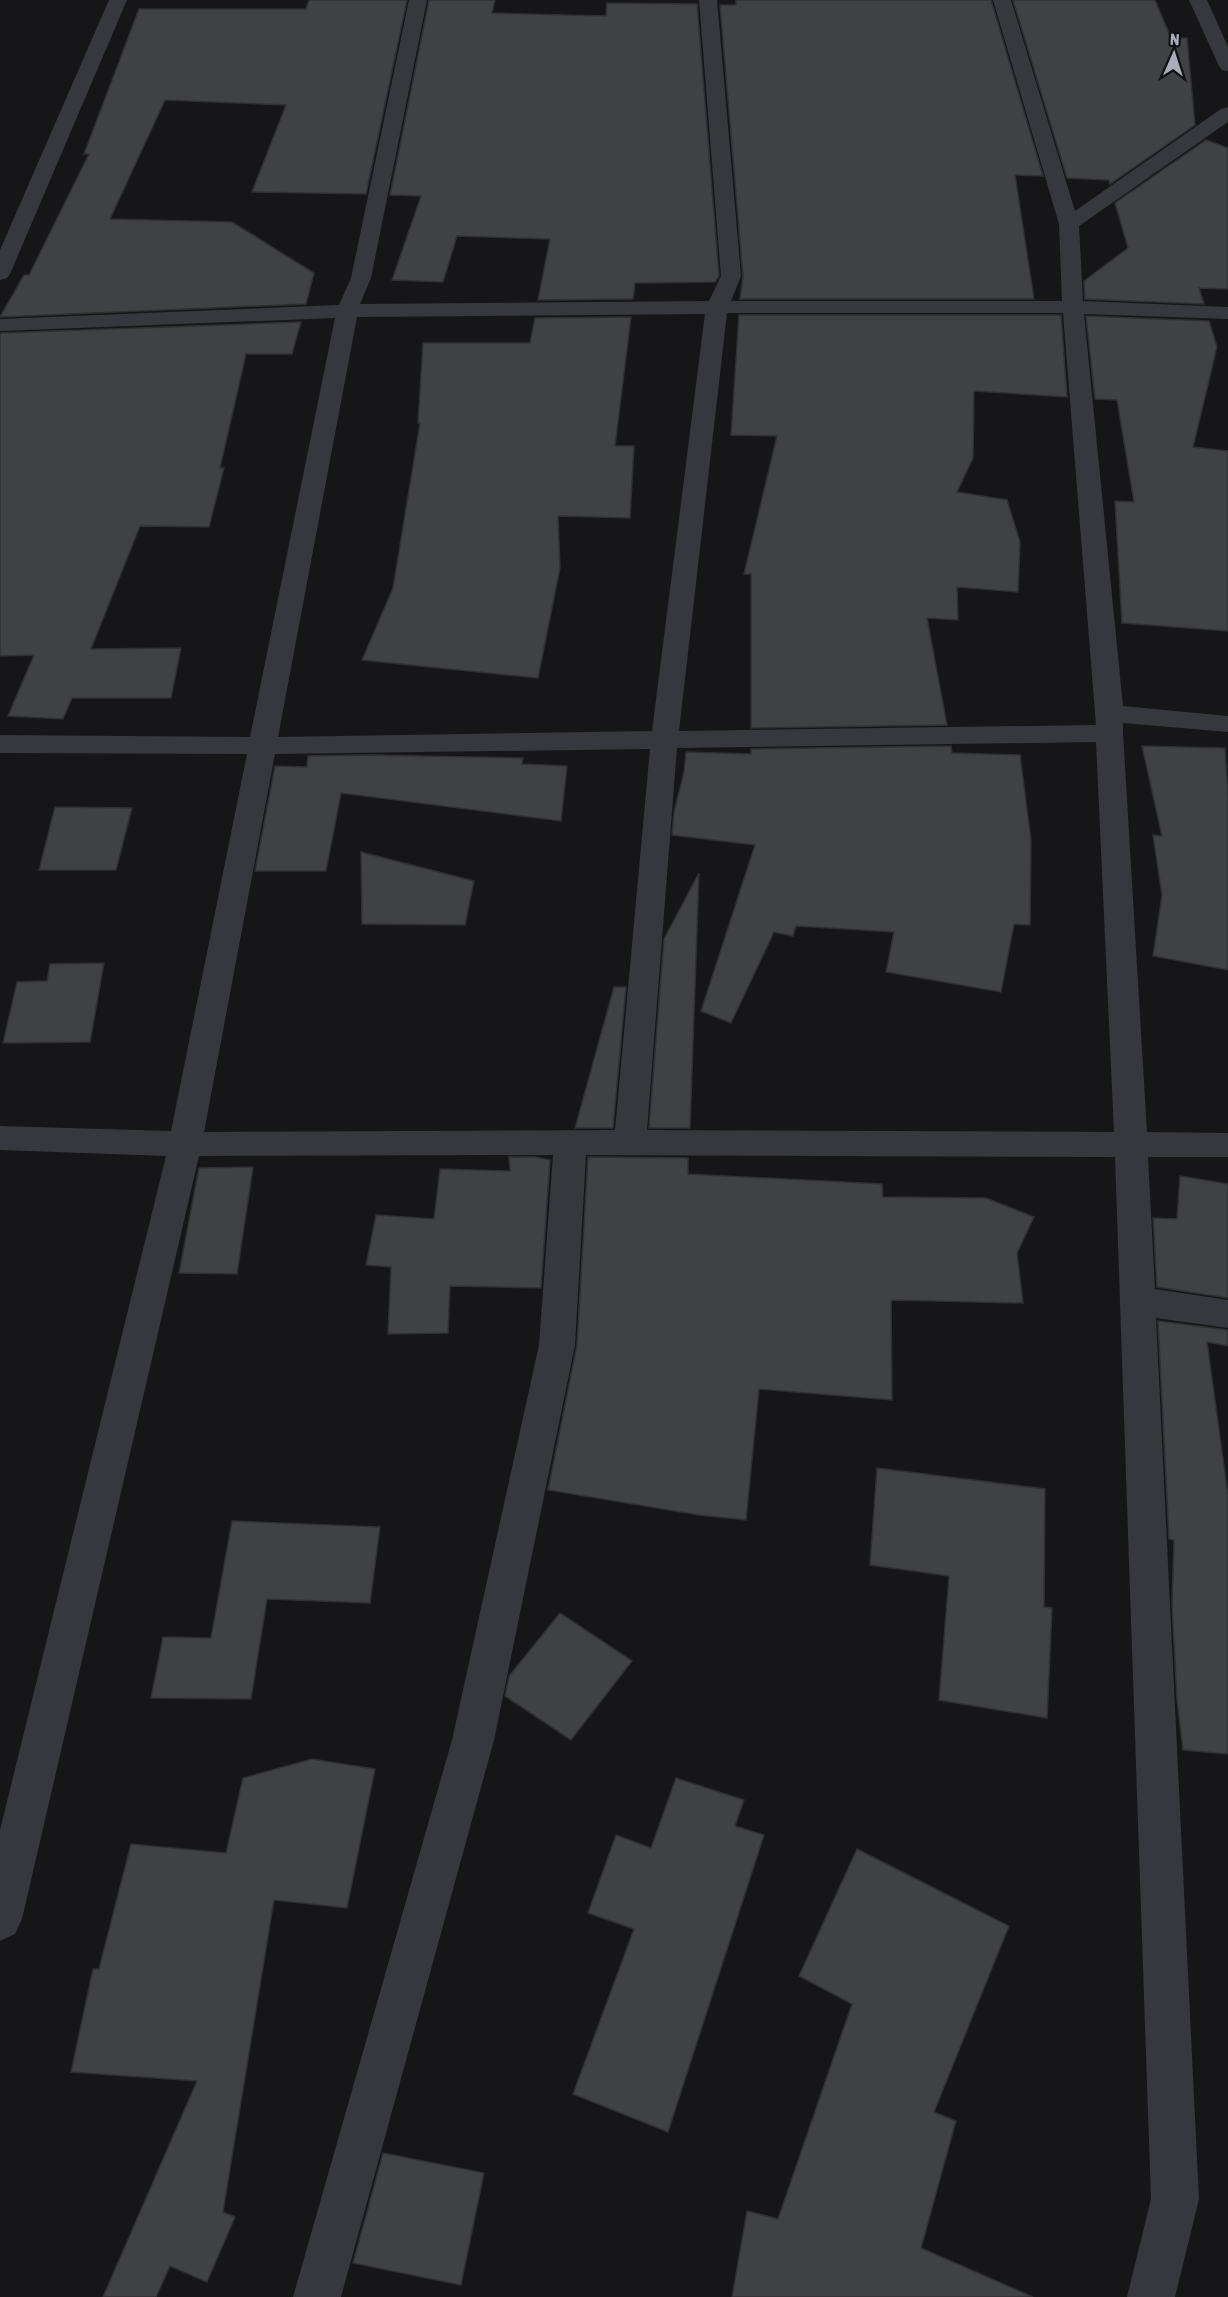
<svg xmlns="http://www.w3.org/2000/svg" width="1228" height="2297" viewBox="0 0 1228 2297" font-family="'Asap Condensed',sans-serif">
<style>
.building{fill:#404145;stroke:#303034;stroke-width:1.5}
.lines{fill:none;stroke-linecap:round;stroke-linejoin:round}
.minor{fill:#37383d;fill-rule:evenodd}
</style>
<rect width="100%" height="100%" fill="#161618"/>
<g class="building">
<path d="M309 0H407L366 194 252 192 286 105 165 100 110 219 232 222 314 273 306 304 0 317 24 275H29L89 154H84L139 9H306Z"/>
<path d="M429 0H495L492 13 606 16 607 3 697 4 719 276 715 282 635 283 633 299 538 300 550 239 457 236 443 282 392 280 421 196 390 195Z"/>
<path d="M736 0H991L1043 176 1015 175 1034 299H740L743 276 720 5H736Z"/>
<path d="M1013 0H1155L1171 38H1187L1195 125 1110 184 1109 180 1067 178Z"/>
<path d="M1206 140 1228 148V289L1199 288 1204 304 1085 299 1084 281 1128 248 1115 203Z"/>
<path d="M739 315H1061L1067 397 974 391 973 458 957 492 1007 500 1020 542 1018 592 957 587 958 620 927 618 947 725 751 728V574H744L777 436 731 435Z"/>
<path d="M1086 316 1209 321 1217 347 1193 447 1228 451V631L1122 623 1115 501 1134 502 1117 400 1095 399Z"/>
<path d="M631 317 615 446H634L630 518 558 516 560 568 538 678 362 660 393 588 420 423H418L423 343H530L535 318Z"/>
<path d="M301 322 292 354H246L220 468H224L209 527 140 526 91 649 181 648 171 698H72L63 719 8 716 34 655 0 656V333Z"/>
<path d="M951 746 952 753 1020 755 1031 840 1030 925 1014 924 1001 992 886 972 894 932 796 926 793 936 774 932 731 1023 701 1011 755 845 672 835 674 812 684 772 686 752 751 754V749Z"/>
<path d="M1142 746 1225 748 1228 794V970L1153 956 1162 895 1153 835 1162 836Z"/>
<path d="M370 755 523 758 522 764 567 766 561 821 341 793 326 871H255L275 766 307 767 308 756Z"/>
<path d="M55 807 132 808 116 870H39Z"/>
<path d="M361 852 474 881 465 925 362 924Z"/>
<path d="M699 873 690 1128H649L664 939Z"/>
<path d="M104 963 90 1042 3 1043 17 982 47 981 50 964Z"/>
<path d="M614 987H626L613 1128H575Z"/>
<path d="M509 1157H535L550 1160 541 1288 450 1286 448 1333 388 1334 391 1267 366 1265 376 1215 434 1219 440 1169 510 1171Z"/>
<path d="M588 1157 688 1158V1174L882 1184 883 1197 986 1198 1034 1217 1017 1253 1023 1303 891 1300 892 1400 759 1389 746 1520 699 1515 548 1490 577 1345Z"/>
<path d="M253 1167 237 1274 179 1273 199 1168Z"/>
<path d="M1180 1176 1228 1184V1298L1157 1287 1153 1218 1177 1219Z"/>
<path d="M1158 1321 1228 1330V1346L1207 1342 1228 1495V1754L1183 1750 1177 1700 1172 1604 1174 1540 1169 1539Z"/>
<path d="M877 1468 1045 1489 1044 1607 1052 1608 1047 1718 939 1700 949 1576 870 1565Z"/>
<path d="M232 1521 380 1527 370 1603 267 1599 251 1699 151 1698 163 1637 211 1638Z"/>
<path d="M560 1613 632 1661 571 1740 505 1696 509 1676Z"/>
<path d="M312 1759 375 1769 347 1908 274 1900 223 2212 235 2217 207 2282 170 2266 156 2297H103L197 2081 71 2072 93 1969H99L131 1844 226 1853 243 1778Z"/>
<path d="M676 1778 744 1800 735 1826 764 1835 668 2132 573 2094 634 1929 588 1913 616 1835 651 1848Z"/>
<path d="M857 1849 1009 1926 934 2112 956 2121 921 2248 1033 2297H732L747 2211 778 2219 852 2004 799 1976Z"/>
<path d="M383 2153 484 2173 461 2285 353 2263Z"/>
</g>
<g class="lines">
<g class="minor">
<path d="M109 0H127L10 274 7 278 0 280V250Z"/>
<path d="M409 0H427L371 278 360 304 709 301 721 276 699 0H717L741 276 731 301H1062L1059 224 993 0H1011L1075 211 1221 109 1228 107V122L1079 226 1083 301 1228 307V319L1084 314 1123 706 1228 716V732L1123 723V733L1147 1132 1228 1133V1157H1148L1155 1289 1228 1300V1328L1156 1318 1199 2199 1175 2297H1127L1151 2199 1115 1157 586 1155 575 1345 494 1740 341 2297H293L452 1740 539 1345 553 1155 199 1156 22 1919 15 1934 0 1941V1830L166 1156 0 1150V1126L171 1131 247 754 0 753V735L250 737 335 318 0 331V319L339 305 351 278ZM727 313H1063L1096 725 679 731ZM705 314 652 731 278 737 357 317ZM1096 742 1114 1132 647 1130 677 748ZM650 749 615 1130 204 1132 275 754Z"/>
<path d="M1189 0H1207L1228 47V71L1222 70 1219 66Z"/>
</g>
</g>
<g transform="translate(1174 54) rotate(3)" stroke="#111113" stroke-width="4.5" paint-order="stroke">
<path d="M0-4.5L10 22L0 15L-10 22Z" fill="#a8adb8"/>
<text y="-9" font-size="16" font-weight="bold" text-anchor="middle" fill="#a8adb8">N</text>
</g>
</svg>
